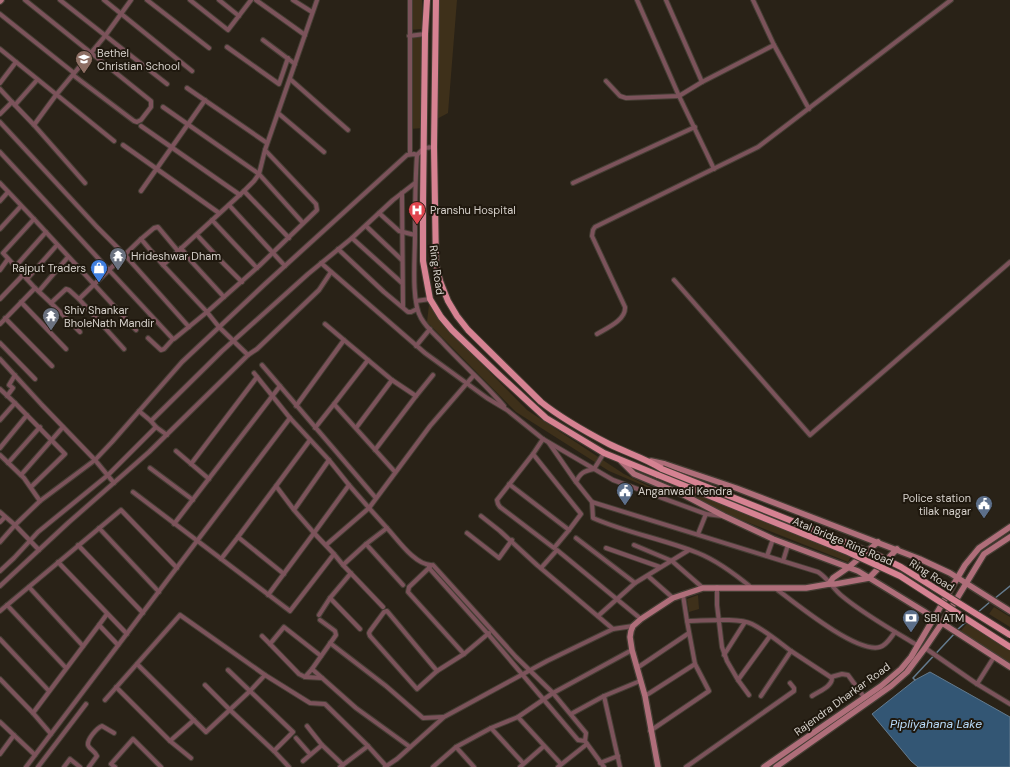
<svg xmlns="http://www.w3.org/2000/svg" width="1010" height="767" viewBox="0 0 1010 767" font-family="'DM Sans',sans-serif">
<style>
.green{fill:#3e301a}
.water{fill:#335674;stroke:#647b8e}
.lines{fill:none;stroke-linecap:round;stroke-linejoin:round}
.stream{stroke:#647b8e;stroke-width:1.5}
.street-casing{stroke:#453e34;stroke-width:6}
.secondary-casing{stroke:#453e34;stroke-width:8}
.primary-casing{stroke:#453e34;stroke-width:8}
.street{stroke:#7c535b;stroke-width:4}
.secondary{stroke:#af6e7a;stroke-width:5.5}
.primary{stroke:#d68292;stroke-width:6}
.primary-bridge-casing{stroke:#453e34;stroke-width:8;stroke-linecap:butt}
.primary-bridge{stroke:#d68292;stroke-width:6}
.labels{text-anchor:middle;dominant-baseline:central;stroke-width:4;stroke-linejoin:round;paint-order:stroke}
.poi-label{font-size:11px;fill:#d6d1cb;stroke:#1f180e;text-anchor:start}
.street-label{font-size:11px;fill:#d6d1cb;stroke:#1f180e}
.water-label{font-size:12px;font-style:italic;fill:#bbdefd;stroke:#1f180e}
</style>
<rect width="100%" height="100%" fill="#292217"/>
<g class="green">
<path d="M410 0H422V29L409 30Z"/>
<path d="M436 0H457L448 113 435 120Z"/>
<path d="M425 34 424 128 409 129V36Z"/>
<path d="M429 305 456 338 527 410 624 474 675 499 609 471 516 412 427 322Z"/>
<path d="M670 484 756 518 853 553 848 562 729 515Z"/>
<path d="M698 595 699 609 689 612 687 599Z"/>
<path d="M994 607 1010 617V627L989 614Z"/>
<path d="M968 622 1010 647V666L960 632Z"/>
</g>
<path class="water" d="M930 672 1010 717V767H918L911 761 872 714 915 680Z"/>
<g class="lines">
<g class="stream">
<path d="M994 599 1010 586"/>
<path d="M977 613 991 601"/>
<path d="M957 630 966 622"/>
<path d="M915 680 913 678 955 633"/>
</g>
<defs>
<g id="street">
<path d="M25 0 151 101V107L141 120 137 122 134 121 73 75"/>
<path d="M60 0 167 84"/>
<path d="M104 0 192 71"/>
<path d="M147 0 209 48"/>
<path d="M190 0 228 30 251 0"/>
<path d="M219 0 239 16"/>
<path d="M256 0 305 35"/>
<path d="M293 0 312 12"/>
<path d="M410 0V154"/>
<path d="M637 0 679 96 706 152 714 169"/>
<path d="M666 0 702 82"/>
<path d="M753 0 774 45 809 109"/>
<path d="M0 14 74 73"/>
<path d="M409 36 425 34"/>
<path d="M263 40 295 64"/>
<path d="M227 47 279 84 288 58"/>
<path d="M0 49 114 141"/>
<path d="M290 79 348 130"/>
<path d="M606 81 620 96 626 98 679 96 702 82 774 45"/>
<path d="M0 83 16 62"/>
<path d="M187 88 267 143"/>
<path d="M0 89 12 102 0 114"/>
<path d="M12 102 34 125 85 183"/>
<path d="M15 105 37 80"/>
<path d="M163 107 259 174 254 181 244 191 163 265 207 312 259 266 317 210 316 204 265 150 317 0"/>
<path d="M278 113 324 152"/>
<path d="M0 122 97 227 124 254 189 327"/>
<path d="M34 125 56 95 105 36 131 0"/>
<path d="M141 126 240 195"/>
<path d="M123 145 219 213"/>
<path d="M265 150 259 174 303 223"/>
<path d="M0 152 109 270 141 239 163 265"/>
<path d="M417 155C415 183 415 210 415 237 415 257 411 302 421 318 426 327 434 334 441 341 461 363 484 383 504 406"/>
<path d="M0 183 34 219"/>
<path d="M573 183 695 127"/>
<path d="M141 191 205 100"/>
<path d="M244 191 289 238"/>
<path d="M402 193 403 307"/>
<path d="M0 201 8 192"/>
<path d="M229 205 285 266"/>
<path d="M379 213 399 231 415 235"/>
<path d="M212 220 257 268"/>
<path d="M366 226 402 260"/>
<path d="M0 229 21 206"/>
<path d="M197 235 223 263 242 282"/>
<path d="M352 238 402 283"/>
<path d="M141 239 154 228 158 227 178 251"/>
<path d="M181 248 191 261 224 297"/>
<path d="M338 249 384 292 408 312H411L417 309"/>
<path d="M321 263 425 353 487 398 507 410 543 439 613 480 706 514 722 516"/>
<path d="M15 267 46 232"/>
<path d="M0 270 8 259"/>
<path d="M27 279 57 245"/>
<path d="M674 280 810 435 1010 262"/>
<path d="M35 288 3 253 34 219 136 330"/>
<path d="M39 291 68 257"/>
<path d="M0 299 23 275"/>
<path d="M79 299 124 349"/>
<path d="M416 301 430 299"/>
<path d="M21 302 66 349"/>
<path d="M51 303 80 332"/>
<path d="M5 318 52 366"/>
<path d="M0 324 35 288 51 303 66 289 69 290 79 299 109 270 172 338 174 339 207 312 219 327 248 355 149 452 68 523 0 586"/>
<path d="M325 324 344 340"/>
<path d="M597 334C607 328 626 320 625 307L592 236 593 230 595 227 758 147 951 0"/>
<path d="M148 338 161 350 164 349 173 339"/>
<path d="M0 343 35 379"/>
<path d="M416 346 430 329"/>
<path d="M248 355 257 349 319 290 331 272"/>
<path d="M0 359 42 405 95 460 114 483"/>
<path d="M262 365 375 497"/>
<path d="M254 373 290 418"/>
<path d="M0 389 15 403"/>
<path d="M7 396 13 388 9 385 15 375"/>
<path d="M416 396 433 375"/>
<path d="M334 404 368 360"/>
<path d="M296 406 344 340 392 380 356 428"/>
<path d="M139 411 151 421"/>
<path d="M0 420 15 403 65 454 31 487"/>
<path d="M156 427 167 435"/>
<path d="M315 428 334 404 395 472"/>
<path d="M549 443 576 482 592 502 818 572C828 578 833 589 842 596 865 615 892 630 917 645"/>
<path d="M0 448 27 415"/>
<path d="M375 450 416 396 392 380"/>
<path d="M176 451 209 479"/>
<path d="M533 454 581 514 569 530"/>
<path d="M0 455 24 478 40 501"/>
<path d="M8 463 40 427"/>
<path d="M191 464 257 377"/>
<path d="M150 468 193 500"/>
<path d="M21 475 63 427"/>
<path d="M576 482C580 473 584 471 594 469L604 453"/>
<path d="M509 484 569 530 554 548 500 507 498 504 497 500 533 454 543 439"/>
<path d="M349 485 369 508 430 426 474 375"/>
<path d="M276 486 310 440"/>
<path d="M133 492 290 611 334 554 343 565 383 607"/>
<path d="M592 502 593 518C627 533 663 539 698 553 718 561 735 574 752 588"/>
<path d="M0 512 15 525 39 550"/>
<path d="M481 516 500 531 537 565 613 629"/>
<path d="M0 522 5 517"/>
<path d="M174 524 280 386"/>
<path d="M99 528 159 592"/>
<path d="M387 528C398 540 415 565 431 565"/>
<path d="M467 533 499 558 512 540"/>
<path d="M698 534 706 514"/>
<path d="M238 537 276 486 294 510 314 533 349 485 329 460 294 510"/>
<path d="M576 538 635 583"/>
<path d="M0 542 15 525 40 501 95 460 112 442 182 362 265 284 407 155 414 154 417 155 424 148 434 147"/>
<path d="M366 544 403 585"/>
<path d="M78 545 143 613"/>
<path d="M326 545 369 508 387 528 366 544 343 565"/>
<path d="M634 545 672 561 703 588"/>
<path d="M606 548 660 567"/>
<path d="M767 556 773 539"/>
<path d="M221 559 238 537 284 574"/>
<path d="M783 561 788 545"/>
<path d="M58 562 127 634"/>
<path d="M429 565V568L488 634 578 740 585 741"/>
<path d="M433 565 516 657 553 693 586 733 585 741 604 767"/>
<path d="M430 567 409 587 408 592 464 654 437 671"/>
<path d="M541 568 557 550 641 619"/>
<path d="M0 571 14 558 38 532 108 475 156 427 151 421 222 351 308 274 352 238 393 200 415 183"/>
<path d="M648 576 673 598"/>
<path d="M29 587 83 646"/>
<path d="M717 587V605L722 647 727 661 738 680 770 636"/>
<path d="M775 588C795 603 857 654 880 647 887 645 891 637 895 632"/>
<path d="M268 595 314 533 334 554"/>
<path d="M683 595 687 621C703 621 738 617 752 624 766 631 779 642 791 651L761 696"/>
<path d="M330 598 360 629"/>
<path d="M7 605 66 668"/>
<path d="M0 611 121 510 177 568"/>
<path d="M387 611 437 671 417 689 370 636 369 633 370 631 384 612Z"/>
<path d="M107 614 99 625 118 645"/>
<path d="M319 615 330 598 351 573"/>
<path d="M598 616 635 583 689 550"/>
<path d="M262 636 270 644"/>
<path d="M0 639 49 691"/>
<path d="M330 643 386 686 423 718 443 717"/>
<path d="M925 648 977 684 994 657"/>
<path d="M791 651 832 678C832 687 819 691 812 696"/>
<path d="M464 654 489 633"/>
<path d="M724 655 745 622"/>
<path d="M321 656 284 627 270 644 299 674 305 677 312 669 356 708 410 747"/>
<path d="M137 664 206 732 250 691 265 675"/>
<path d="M637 668 689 633"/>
<path d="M312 669 336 635 335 631 320 620"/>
<path d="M228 670 293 732 274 751 289 767"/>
<path d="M305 677 322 678"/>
<path d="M831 677 842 674 848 675 864 697"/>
<path d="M0 679 33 713"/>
<path d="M738 680 749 695"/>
<path d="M977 684 1010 704"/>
<path d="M205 685 230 710 274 751"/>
<path d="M116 687 170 741 194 720"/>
<path d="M604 696 620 767"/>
<path d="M645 696 695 664"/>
<path d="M105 700 180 615 265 675 310 703 325 704 368 746"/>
<path d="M571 714 604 696 640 681"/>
<path d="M518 717 561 764"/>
<path d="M0 722 35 755"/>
<path d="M307 726 322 745"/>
<path d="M491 728 523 763"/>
<path d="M650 731 709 691 695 664 687 621"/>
<path d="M51 734 33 713 99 625"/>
<path d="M296 738 310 754"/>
<path d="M170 741 191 758"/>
<path d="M456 747 474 767"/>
<path d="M0 754 14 735"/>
<path d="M303 761 322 745 343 765"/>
<path d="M600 763 618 756"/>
<path d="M26 767 290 418 329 460"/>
<path d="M38 767 86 704"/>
<path d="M64 767 70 759 80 767"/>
<path d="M89 767 97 756C95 751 89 749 88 745 87 739 97 728 102 726L114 733"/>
<path d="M115 767 111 764 133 739 161 767"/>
<path d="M340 767 368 746 387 767"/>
<path d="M385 767 397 759 444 717 547 661 613 629 633 626"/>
<path d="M433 767 456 747 491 728 518 717 553 693 632 650"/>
<path d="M520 767 544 746"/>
<path d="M558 767 587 744"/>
<path d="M686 767 794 691V688L790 683"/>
</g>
<g id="secondary">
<path d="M0 1 1 0"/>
<path d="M621 461 634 474 684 495 724 516 773 539 858 571 925 612 1010 667"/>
<path d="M651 461 665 464 736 488 920 559 950 573 1010 611"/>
<path d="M829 584 833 578 849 567 878 542"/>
<path d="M658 767 645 696 632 650 630 637 631 631 633 626 641 619 673 598 703 588H806L829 584H836L869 578 897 549"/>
<path d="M764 767 881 686 901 669 911 657 965 565 979 548 1010 527"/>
<path d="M776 767 891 686 907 672 925 648 942 623 984 554 1010 537"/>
</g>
<g id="primary">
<path d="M427 0 425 34 423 204V261L430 299 441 317 452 330 498 374 546 418 604 453 658 475"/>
<path d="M436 0 434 147 436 265 440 281 448 301 457 316 468 330 541 402C561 418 586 432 609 444 627 453 645 458 662 469"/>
</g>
</defs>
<use href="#street" class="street-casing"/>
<use href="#secondary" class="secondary-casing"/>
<use href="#primary" class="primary-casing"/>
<use href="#street" class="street"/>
<use href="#secondary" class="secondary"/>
<use href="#primary" class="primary"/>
<defs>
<g id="primary-bridge">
<path d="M662 469 877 555 901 567 1010 635"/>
<path d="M658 475 848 552 900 576 1010 647"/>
</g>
</defs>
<use href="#primary-bridge" class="primary-bridge-casing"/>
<use href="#primary-bridge" class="primary-bridge"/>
</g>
<defs>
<symbol id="school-pin" viewBox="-11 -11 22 30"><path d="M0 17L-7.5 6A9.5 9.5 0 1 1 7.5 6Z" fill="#8d6e63" stroke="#1f180e"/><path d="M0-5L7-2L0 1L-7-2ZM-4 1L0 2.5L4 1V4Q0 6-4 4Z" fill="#fff"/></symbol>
<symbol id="hospital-pin" viewBox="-11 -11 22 30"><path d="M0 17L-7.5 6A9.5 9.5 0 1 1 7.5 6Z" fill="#e0444e" stroke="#1f180e"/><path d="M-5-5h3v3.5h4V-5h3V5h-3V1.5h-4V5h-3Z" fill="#fff"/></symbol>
<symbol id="temple-pin" viewBox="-11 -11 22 30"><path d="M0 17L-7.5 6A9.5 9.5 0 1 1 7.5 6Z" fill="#6b7280" stroke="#1f180e"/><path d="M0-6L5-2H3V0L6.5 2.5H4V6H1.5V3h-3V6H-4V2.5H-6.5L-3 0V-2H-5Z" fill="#fff"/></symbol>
<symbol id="shop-pin" viewBox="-11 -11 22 30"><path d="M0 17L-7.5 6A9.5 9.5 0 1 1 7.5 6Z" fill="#3f7fe0" stroke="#1f180e"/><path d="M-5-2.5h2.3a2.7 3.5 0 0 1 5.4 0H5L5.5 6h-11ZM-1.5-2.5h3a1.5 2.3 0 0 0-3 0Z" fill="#fff"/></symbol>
<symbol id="civic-pin" viewBox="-11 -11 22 30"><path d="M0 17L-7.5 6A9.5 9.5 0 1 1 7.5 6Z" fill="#5c6f8a" stroke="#1f180e"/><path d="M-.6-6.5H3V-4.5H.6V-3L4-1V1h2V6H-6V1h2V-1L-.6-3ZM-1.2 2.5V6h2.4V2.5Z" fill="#fff"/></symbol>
<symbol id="bank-pin" viewBox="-11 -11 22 30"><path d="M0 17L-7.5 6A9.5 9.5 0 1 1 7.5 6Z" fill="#5c6f8a" stroke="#1f180e"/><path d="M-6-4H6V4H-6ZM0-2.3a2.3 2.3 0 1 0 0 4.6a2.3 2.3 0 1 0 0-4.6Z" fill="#fff"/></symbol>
</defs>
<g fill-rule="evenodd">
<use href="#school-pin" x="74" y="49" width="20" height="27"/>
<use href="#hospital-pin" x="407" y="200" width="20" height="27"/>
<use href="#temple-pin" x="108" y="246" width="20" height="27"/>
<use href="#shop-pin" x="89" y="258" width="20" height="27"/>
<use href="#temple-pin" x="41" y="306" width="20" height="27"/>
<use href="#civic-pin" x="615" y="481" width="20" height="27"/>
<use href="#civic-pin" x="974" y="494" width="20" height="27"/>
<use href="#bank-pin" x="901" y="608" width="20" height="27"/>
</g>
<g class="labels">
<g class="poi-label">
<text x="97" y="53">Bethel<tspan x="97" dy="13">Christian School</tspan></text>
<text x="430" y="210">Pranshu Hospital</text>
<text x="131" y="256">Hrideshwar Dham</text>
<text x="86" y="268" text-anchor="end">Rajput Traders</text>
<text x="64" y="310">Shiv Shankar<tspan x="64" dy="13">BholeNath Mandir</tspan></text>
<text x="638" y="491">Anganwadi Kendra</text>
<text x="971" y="498" text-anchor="end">Police station<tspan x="971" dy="13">tilak nagar</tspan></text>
<text x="924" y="618">SBI ATM</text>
</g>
<g class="street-label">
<text transform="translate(437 270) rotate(82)">Ring Road</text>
<text transform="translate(843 541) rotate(23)">Atal Bridge Ring Road</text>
<text transform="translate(932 575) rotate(32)">Ring Road</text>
<text transform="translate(842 699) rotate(-36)">Rajendra Dharkar Road</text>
</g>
<g class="water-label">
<text x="936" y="724">Pipliyahana Lake</text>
</g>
</g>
</svg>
